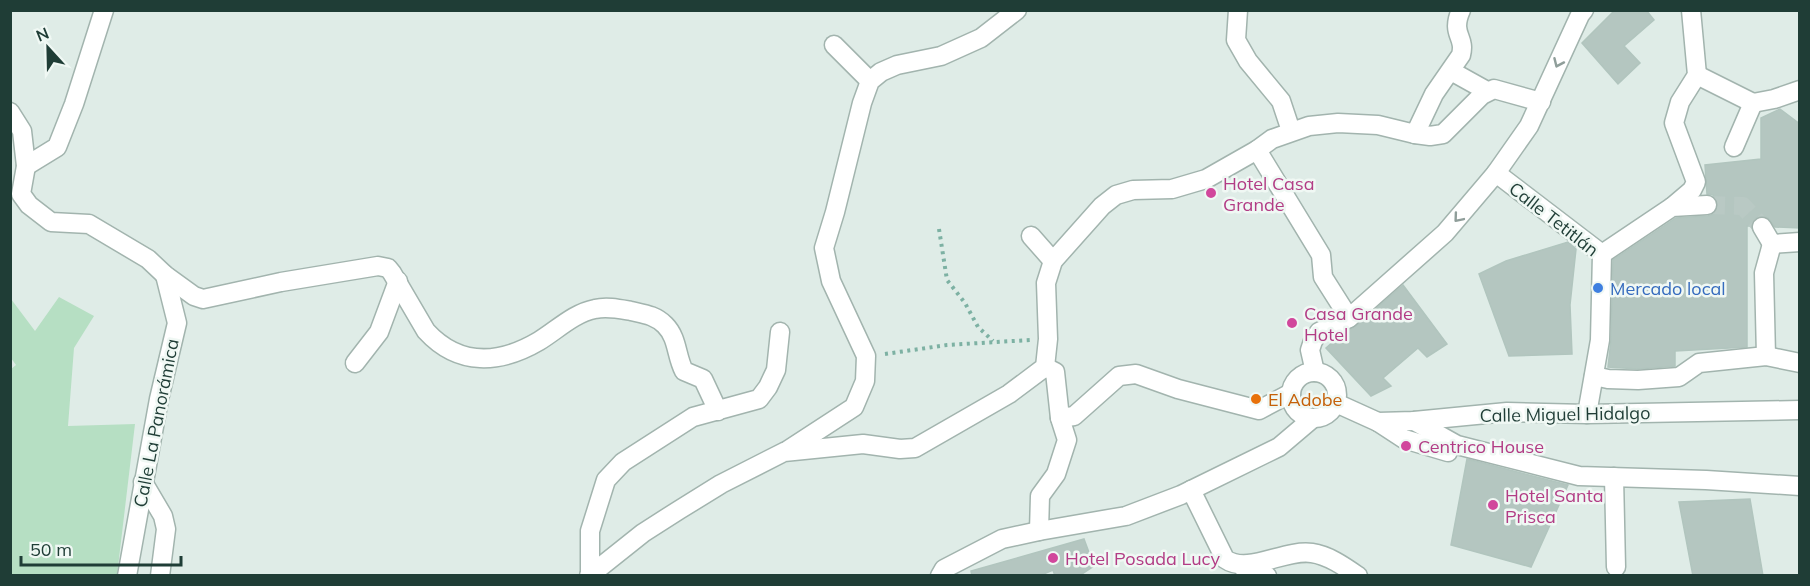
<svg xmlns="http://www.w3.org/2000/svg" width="1810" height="586" viewBox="0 0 1810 586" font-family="Mulish,sans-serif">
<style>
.green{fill:#b6dfc3}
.building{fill:#b4c6c0;stroke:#b1c5be;stroke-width:1.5}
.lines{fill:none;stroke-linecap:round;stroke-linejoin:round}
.minor-tunnel{stroke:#b9c9c4;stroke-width:18;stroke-dasharray:18 9;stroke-linecap:butt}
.minor-casing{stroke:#a2b4ae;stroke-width:21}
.path{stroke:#7db1a3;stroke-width:4;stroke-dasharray:3 4.5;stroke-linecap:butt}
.minor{stroke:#fff;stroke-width:18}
.oneway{stroke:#8f9e9a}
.hotel-dot{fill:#d1479c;stroke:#f0f8f4;stroke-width:2}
.shop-dot{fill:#3f7fe0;stroke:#f0f8f4;stroke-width:2}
.food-dot{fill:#e8710a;stroke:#f0f8f4;stroke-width:2}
.labels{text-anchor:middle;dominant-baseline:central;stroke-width:5;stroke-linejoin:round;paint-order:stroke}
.hotel-label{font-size:18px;fill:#b23c85;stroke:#f0f8f4;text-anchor:start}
.street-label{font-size:18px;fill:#1f3d36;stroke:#f0f8f4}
.shop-label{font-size:18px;fill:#366cbe;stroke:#f0f8f4;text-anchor:start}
.food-label{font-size:18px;fill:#c56008;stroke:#f0f8f4;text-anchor:start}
</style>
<rect width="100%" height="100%" fill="#dfece7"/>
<path class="green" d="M59 297 94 316 74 348 68 426 135 424 117 575H11L10 370 16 365 11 358V299L35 331Z"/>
<g class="building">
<path d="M1615 10H1646L1654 20 1624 46 1640 63 1618 84 1582 43Z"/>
<path d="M1780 109 1800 124V228L1775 227 1768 218 1762 216 1756 218 1751 226H1747V347L1675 351V366L1638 369 1608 367 1611 340 1613 260 1676 218 1708 216 1714 214 1717 210 1718 204 1713 195 1707 194 1705 165 1761 159V118Z"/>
<path d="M1568 242 1576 249 1570 305 1572 354 1509 356 1479 274 1506 261Z"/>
<path d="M1403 285 1447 344 1427 357 1418 348 1383 378 1391 386 1371 396 1326 348 1343 333 1356 326Z"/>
<path d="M1467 459 1568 485 1531 567 1451 545Z"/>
<path d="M1750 499 1763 576H1693L1679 502Z"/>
<path d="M1084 539 1094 566 1079 576H1055L1053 570 1039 576H972L971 571Z"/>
</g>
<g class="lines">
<path class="minor-tunnel" d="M1707 205 1743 206 1762 227"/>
<defs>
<g id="minor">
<path d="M1238 10 1236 40 1248 61 1281 101 1291 131"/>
<path d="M834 45 870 81"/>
<path d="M1451 71 1487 91"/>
<path d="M1697 75 1753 103"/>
<path d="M1753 103 1774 99 1800 90"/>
<path d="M10 112 22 131 26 166 21 194 29 205 51 222 89 224 148 259 165 275 194 296 203 299 281 282 378 266 388 268 392 273 426 331C459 367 500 364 539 341 557 330 574 313 595 309 607 306 620 309 631 311 644 314 655 315 665 325 678 338 676 356 684 371L703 379 718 411"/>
<path d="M1415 134 1434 94 1461 55C1466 36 1450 35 1461 10"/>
<path d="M1734 147 1753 103"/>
<path d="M1257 150 1321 255 1323 277 1349 318"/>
<path d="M26 166 57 147 74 104 104 10"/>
<path d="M1496 173 1602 254"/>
<path d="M1672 207 1692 190 1696 182 1674 123 1680 102 1697 75 1691 10"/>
<path d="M1762 227 1772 244"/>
<path d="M1031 236 1053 261"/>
<path d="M1772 244 1800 242"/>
<path d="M1602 254 1672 207 1707 205"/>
<path d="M1766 356 1764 273 1772 244"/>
<path d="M355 363 379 332 398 281"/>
<path d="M1315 372 1310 350 1313 341 1319 332 1349 318 1445 233 1496 173 1529 126 1580 15 1584 10"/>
<circle cx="1314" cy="395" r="23"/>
<path d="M1594 376 1608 379 1638 380 1679 377 1699 363 1766 356 1800 363"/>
<path d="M1336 403 1378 422 1414 421 1507 412 1587 414 1800 410"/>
<path d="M1587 414 1600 340 1602 254"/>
<path d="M1060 418 1074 416 1119 376 1136 374 1178 389 1259 410 1291 393"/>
<path d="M1414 421 1457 445 1579 476 1706 480 1800 486"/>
<path d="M1378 422 1404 439 1448 452"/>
<path d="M788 450 854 407 865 381 866 356 831 281 824 248 835 212 862 103 870 81 881 72 897 65 941 56 981 38 1017 10"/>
<path d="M1614 477 1616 567"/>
<path d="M143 482 163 516 166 529 160 576"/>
<path d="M1191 490 1225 559C1248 575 1284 549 1312 553 1328 555 1345 567 1358 576"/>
<path d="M1039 531 1040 496 1056 474 1067 440 1060 418 1055 372 1045 367"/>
<path d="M1245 571 1267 576"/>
<path d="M590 575V531L606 480 623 462 693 417 759 399 768 387 776 370 780 332"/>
<path d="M127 576 159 399 177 323 165 275"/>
<path d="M589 576 643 533 679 510 721 484 784 452 863 444 900 449 915 448 1009 394 1045 367 1048 339 1046 283 1053 261 1102 206 1116 195 1133 190 1172 189 1206 179 1257 150 1272 139 1309 126 1338 123 1378 125 1415 134 1430 136 1443 134 1482 95 1494 89 1541 102"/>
<path d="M940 576 944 569 1002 539 1039 531 1126 516 1181 495 1279 447 1312 419"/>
</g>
</defs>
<use href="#minor" class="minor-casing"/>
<g class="path">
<path d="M939 229 947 280 965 303 978 327 993 341"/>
<path d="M885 354 947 345 1030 340"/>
</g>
<use href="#minor" class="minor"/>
</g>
<defs><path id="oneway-chevron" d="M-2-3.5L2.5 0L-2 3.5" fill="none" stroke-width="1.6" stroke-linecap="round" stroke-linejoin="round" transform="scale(1.5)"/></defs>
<g class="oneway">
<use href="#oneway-chevron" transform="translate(1558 63) rotate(114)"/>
<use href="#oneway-chevron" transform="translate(1458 218) rotate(130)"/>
</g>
<g class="hotel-dot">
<circle cx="1211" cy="193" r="6"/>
<circle cx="1292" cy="323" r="6"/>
<circle cx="1406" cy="446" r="6"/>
<circle cx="1493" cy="505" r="6"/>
<circle cx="1053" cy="558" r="6"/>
</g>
<circle class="shop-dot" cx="1598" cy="288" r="6"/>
<circle class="food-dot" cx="1256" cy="399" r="6"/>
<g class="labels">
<g class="hotel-label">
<text x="1223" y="183">Hotel Casa<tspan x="1223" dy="21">Grande</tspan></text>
<text x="1304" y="313">Casa Grande<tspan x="1304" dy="21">Hotel</tspan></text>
<text x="1418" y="446">Centrico House</text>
<text x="1505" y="495">Hotel Santa<tspan x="1505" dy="21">Prisca</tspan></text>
<text x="1065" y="558">Hotel Posada Lucy</text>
</g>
<g class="street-label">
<text transform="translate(1554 219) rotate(38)">Calle Tetitlán</text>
<text transform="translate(1565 414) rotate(-1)">Calle Miguel Hidalgo</text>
<text transform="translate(156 423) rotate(-79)">Calle La Panorámica</text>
</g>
<g class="shop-label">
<text x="1610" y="288">Mercado local</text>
</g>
<g class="food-label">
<text x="1268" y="399">El Adobe</text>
</g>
</g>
<rect width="1810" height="586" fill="none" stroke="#1f3d36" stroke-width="24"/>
<g transform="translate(48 48) rotate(338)" stroke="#f0f8f4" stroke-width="4.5" paint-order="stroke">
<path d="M0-4.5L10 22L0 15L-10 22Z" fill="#1f3d36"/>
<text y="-9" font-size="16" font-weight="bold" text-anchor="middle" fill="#1f3d36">N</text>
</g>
<path d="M21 556v9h160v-9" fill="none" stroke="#1f3d36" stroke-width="3"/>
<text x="30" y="556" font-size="18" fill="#1f3d36" stroke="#f0f8f4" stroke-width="4.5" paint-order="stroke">50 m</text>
</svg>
